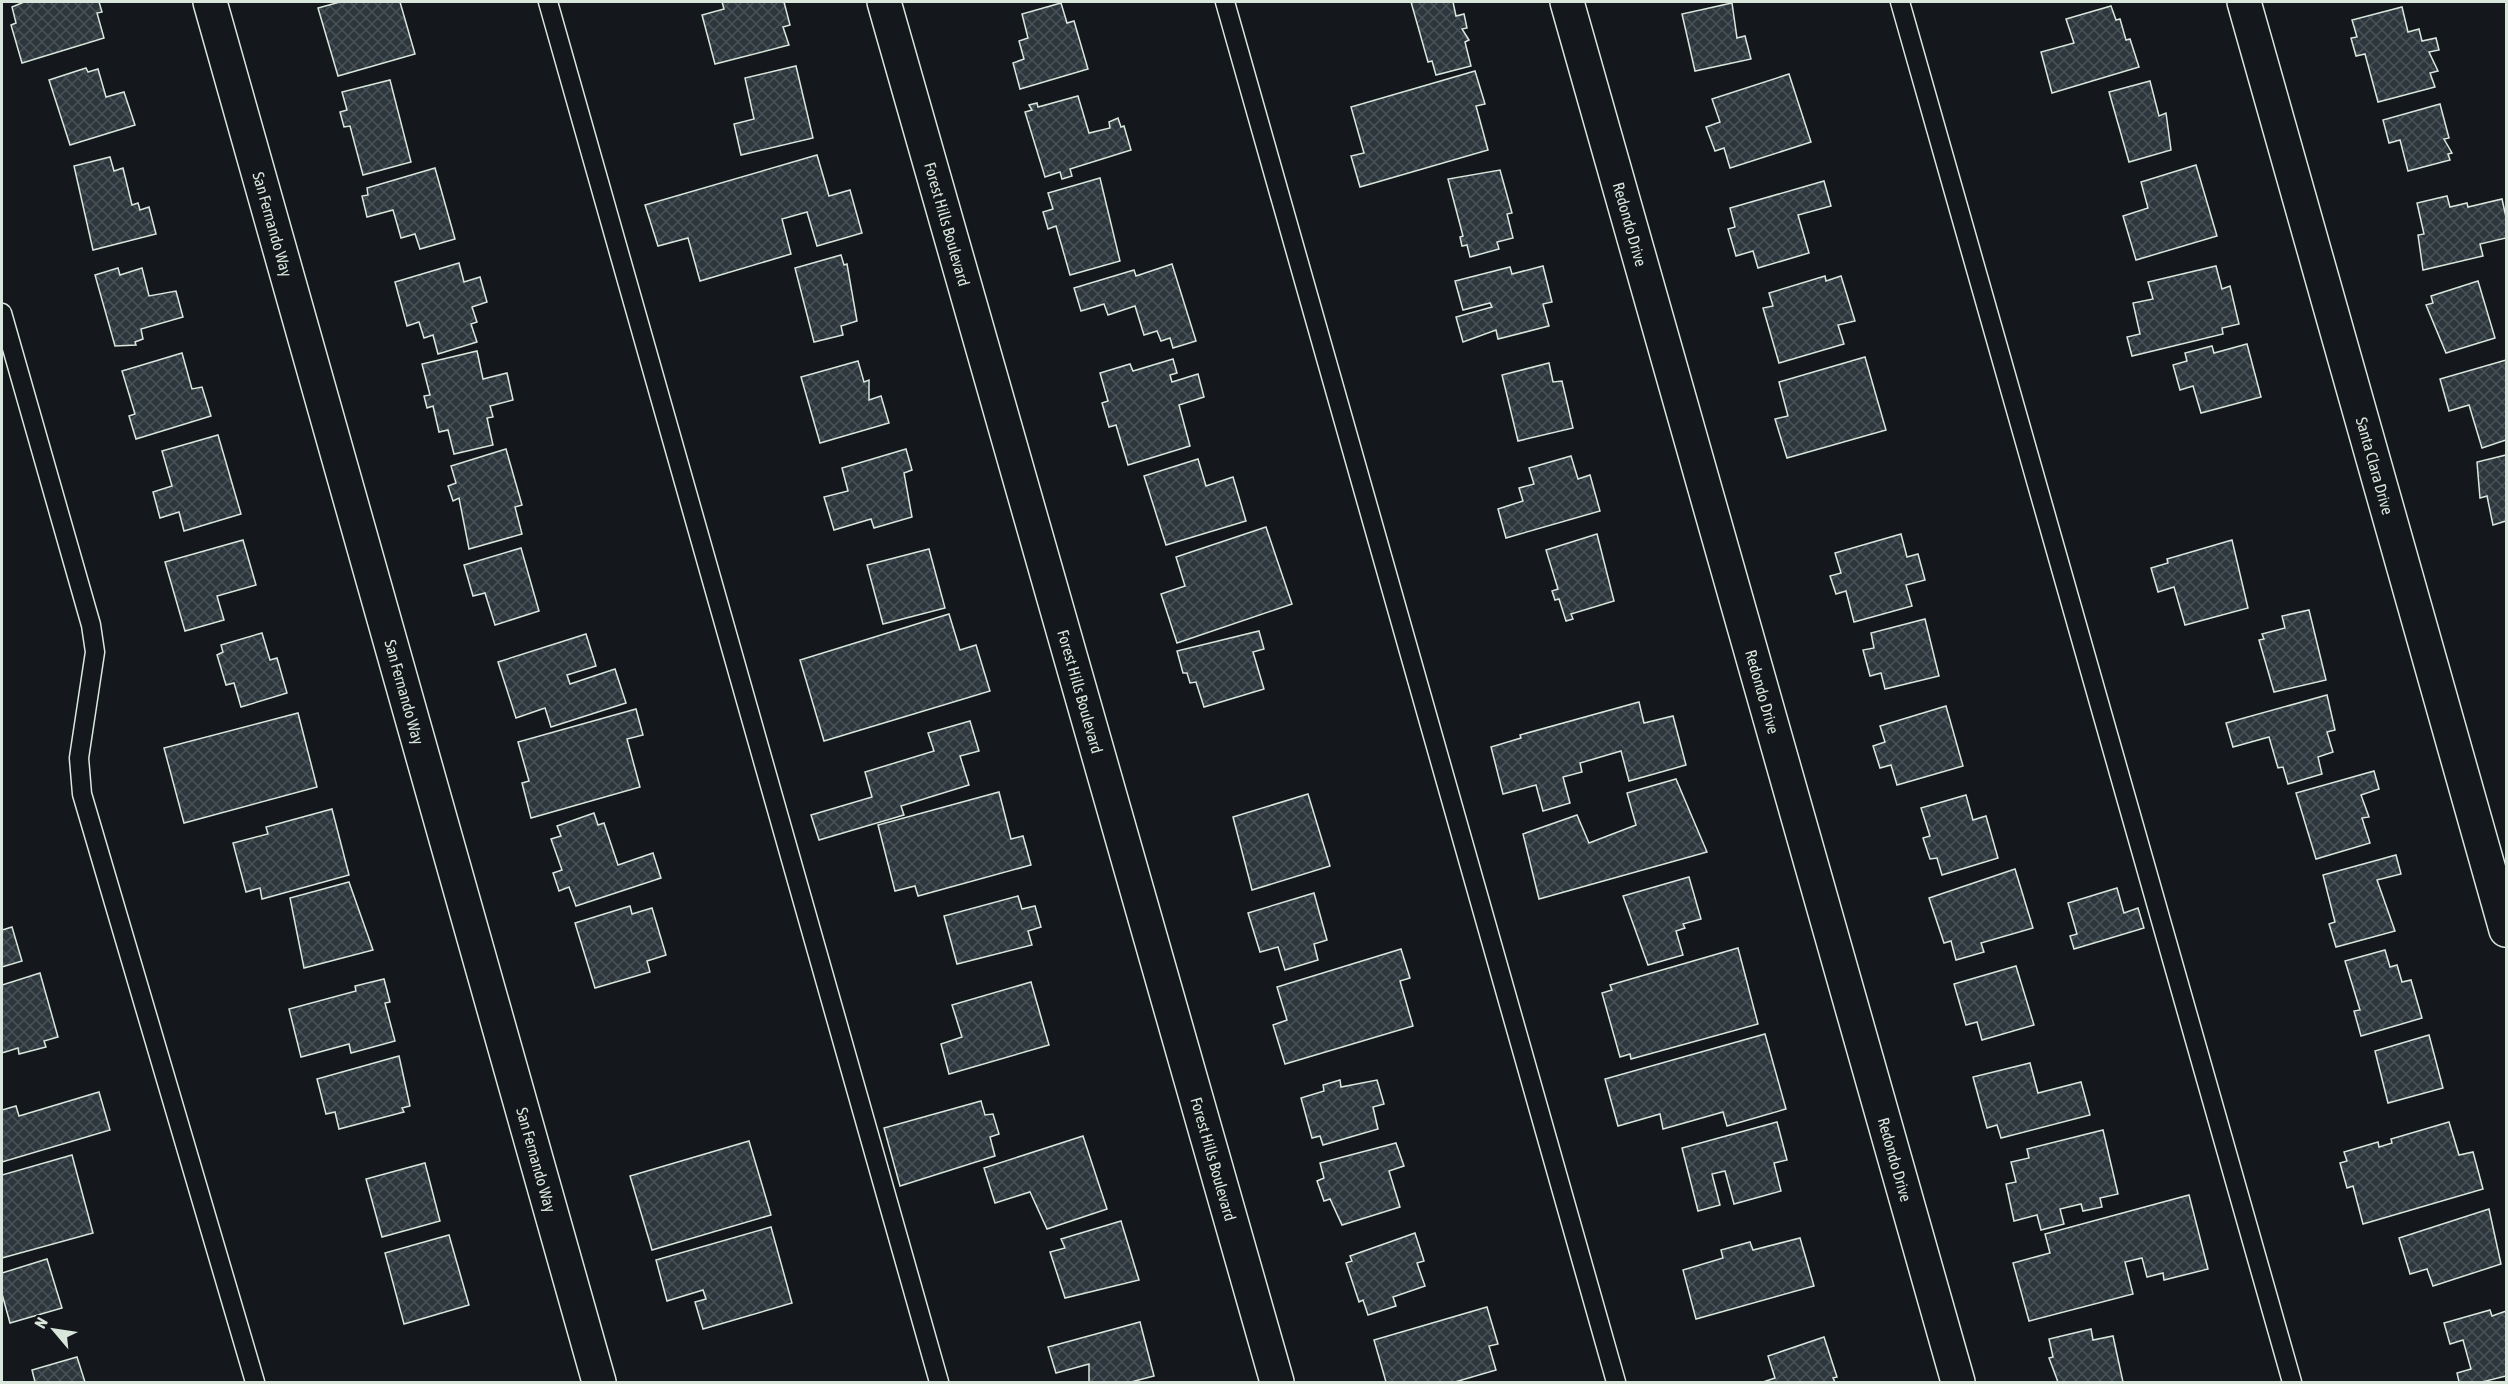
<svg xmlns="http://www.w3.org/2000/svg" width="2508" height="1384" viewBox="0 0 2508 1384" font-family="'Asap Condensed',sans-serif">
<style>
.building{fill:url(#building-cross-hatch);stroke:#d8e6dc;stroke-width:1.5}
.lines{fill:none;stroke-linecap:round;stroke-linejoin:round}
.service-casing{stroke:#d8e6dc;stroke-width:21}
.minor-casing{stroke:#d8e6dc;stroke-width:36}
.service{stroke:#14181c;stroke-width:18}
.minor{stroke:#14181c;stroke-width:33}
.labels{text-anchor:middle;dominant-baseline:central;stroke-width:4.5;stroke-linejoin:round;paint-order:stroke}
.street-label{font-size:16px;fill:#d8e6dc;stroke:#14181c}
</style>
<defs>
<pattern id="building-cross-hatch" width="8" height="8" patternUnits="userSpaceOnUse" patternTransform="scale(1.5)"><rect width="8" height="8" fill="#2c363c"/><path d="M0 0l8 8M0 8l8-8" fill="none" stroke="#4a5358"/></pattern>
</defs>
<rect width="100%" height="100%" fill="#14181c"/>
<g class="building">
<path d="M24 2H99L102 12 97 13 104 38 22 63 11 25 16 23 12 7Z"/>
<path d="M340 2H400L415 54 338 76 318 8Z"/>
<path d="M722 2H784L790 25 783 27 789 45 715 64 702 15 724 9Z"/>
<path d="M1411 2H1453L1456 16 1464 14 1467 28 1462 29 1469 40 1465 42 1471 66 1436 75 1432 61 1428 62Z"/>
<path d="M1061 3 1067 23 1074 21 1088 69 1020 89 1013 63 1024 59 1019 41 1028 38 1022 14Z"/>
<path d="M1732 3 1737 38 1745 36 1751 59 1695 71 1682 14Z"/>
<path d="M2111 6 2116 20 2120 19 2126 40 2130 39 2139 67 2052 93 2041 52 2074 43 2066 19Z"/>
<path d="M2402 7 2408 32 2419 29 2422 41 2436 38 2439 50 2429 52 2438 71 2430 73 2435 87 2378 102 2365 54 2356 56 2351 38 2357 37 2352 20Z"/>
<path d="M796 66 813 138 741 155 734 124 754 119 745 78Z"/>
<path d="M86 68 88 72 98 69 106 97 124 92 135 125 70 145 49 80Z"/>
<path d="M1475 71 1485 104 1476 106 1488 150 1360 187 1351 156 1364 153 1351 107Z"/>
<path d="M1789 74 1811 142 1730 168 1724 148 1715 151 1706 127 1720 122 1712 99Z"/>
<path d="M390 80 411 162 363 175 350 126 344 127 340 112 347 110 342 92Z"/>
<path d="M2150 81 2159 116 2166 113 2171 150 2129 162 2109 92Z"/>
<path d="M1078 96 1089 133 1110 128 1109 122 1118 118 1121 127 1124 126 1131 150 1070 169 1072 176 1062 179 1060 172 1045 177 1025 112 1032 110 1029 105 1037 103 1038 107Z"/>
<path d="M2440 104 2449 138 2444 139 2452 153 2448 154 2450 160 2408 171 2400 140 2389 143 2383 120Z"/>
<path d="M817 155 829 196 850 190 862 233 817 246 807 212 782 219 791 254 700 281 688 238 658 246 645 205Z"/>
<path d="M110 157 114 171 123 168 132 205 138 203 140 210 149 207 156 234 93 250 74 166Z"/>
<path d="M2196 165 2217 236 2136 260 2123 216 2148 208 2141 182Z"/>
<path d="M435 168 455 239 420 249 415 234 401 238 393 210 367 217 362 196 368 195 367 188Z"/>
<path d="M1500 170 1512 213 1507 214 1513 238 1497 242 1499 249 1470 257 1467 245 1462 246 1460 237 1463 236 1448 179Z"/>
<path d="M1100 178 1120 261 1070 275 1056 226 1048 229 1043 212 1053 209 1048 193Z"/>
<path d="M1824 181 1831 206 1798 215 1809 253 1758 268 1753 251 1736 256 1728 229 1735 227 1730 208Z"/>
<path d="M2447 196 2450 207 2467 203 2468 207 2502 199 2506 217V238L2480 244 2483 256 2423 270 2418 235 2424 234 2417 203Z"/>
<path d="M841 255 844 265 847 264 857 321 841 326 843 335 814 342 795 268Z"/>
<path d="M459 263 464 282 480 277 487 302 472 307 477 322 471 324 477 342 438 354 433 335 424 338 419 322 407 326 395 282Z"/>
<path d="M1172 264 1196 341 1173 348 1170 338 1161 341 1157 331 1144 335 1135 306 1108 315 1104 304 1081 311 1074 288 1134 270 1136 276Z"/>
<path d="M1543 266 1552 302 1543 304 1549 326 1498 339 1496 330 1463 342 1456 317 1492 307 1490 303 1463 310 1455 281 1510 267 1512 274Z"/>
<path d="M2216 266 2222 289 2230 286 2239 324 2222 328 2223 334 2132 356 2127 337 2140 334 2133 303 2153 299 2148 282Z"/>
<path d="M118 268 120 275 142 268 149 296 176 291 183 317 141 329 143 339 135 342 136 345 115 346 95 275Z"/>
<path d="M1825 276 1826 281 1841 276 1855 321 1838 325 1844 344 1779 363 1763 308 1773 306 1769 293Z"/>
<path d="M2478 281 2495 338 2446 353 2426 305 2433 303 2431 296Z"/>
<path d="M2247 344 2261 397 2201 413 2193 386 2180 390 2173 365 2187 361 2185 353 2212 346 2214 353Z"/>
<path d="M477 351 483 379 507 373 513 400 490 406 493 417 487 418 493 445 454 454 448 430 439 432 433 406 427 408 424 396 430 395 422 364Z"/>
<path d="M182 353 192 389 202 387 211 416 136 439 129 416 135 414 122 371Z"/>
<path d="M1865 357 1886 430 1787 458 1775 419 1788 416 1779 382Z"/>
<path d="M1173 359 1177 373 1170 375 1172 382 1198 374 1204 397 1179 405 1190 446 1128 465 1116 425 1109 427 1102 403 1108 401 1100 373 1130 364 1133 371Z"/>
<path d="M2506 360V440L2482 448 2469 405 2449 411 2440 379Z"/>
<path d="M858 361 864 382 869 380V400L881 396 889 423 820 443 801 377Z"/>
<path d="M1549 363 1553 382 1562 381 1573 428 1518 441 1502 375Z"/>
<path d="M218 435 241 514 184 531 179 512 160 518 153 492 172 486 162 451Z"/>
<path d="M506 449 522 505 515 507 522 534 469 549 459 498 453 501 448 486 456 483 451 466Z"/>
<path d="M906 449 912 470 904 473 912 517 874 528 871 519 834 530 824 497 848 491 842 468Z"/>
<path d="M2506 455V521L2493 525 2487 496 2480 498 2477 462Z"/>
<path d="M1571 456 1578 479 1590 475 1600 511 1506 538 1498 509 1523 501 1519 488 1534 484 1529 468Z"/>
<path d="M1198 459 1206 486 1233 477 1246 521 1166 545 1144 476Z"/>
<path d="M1266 527 1292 604 1177 643 1161 594 1185 586 1176 557Z"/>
<path d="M1597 534 1614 601 1571 614 1573 619 1566 621 1559 599 1555 600 1552 591 1558 589 1546 550Z"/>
<path d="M1901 534 1907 557 1918 554 1925 580 1906 585 1912 606 1854 622 1846 591 1836 594 1830 576 1841 573 1835 553Z"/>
<path d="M243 540 256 585 217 596 224 620 185 631 165 562Z"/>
<path d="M2232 540 2248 608 2185 625 2174 587 2158 592 2151 568 2168 563 2167 559Z"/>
<path d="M521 548 539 611 495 625 485 593 473 596 464 565Z"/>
<path d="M929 549 945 608 883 624 867 565Z"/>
<path d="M2309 610 2326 680 2274 692 2259 640 2264 639 2262 634 2285 628 2282 616Z"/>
<path d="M949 614 960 650 976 645 990 691 824 741 800 660Z"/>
<path d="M1925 619 1939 676 1885 689 1881 673 1870 676 1863 650 1874 648 1871 633Z"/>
<path d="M1259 631 1264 649 1253 652 1264 689 1204 707 1196 682 1190 683 1187 673H1183L1177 651Z"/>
<path d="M262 633 270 660 277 658 287 693 241 707 234 683 226 685 217 655 223 652 221 645Z"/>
<path d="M586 634 596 666 567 675 570 684 615 669 626 703 551 727 545 708 516 718 498 662Z"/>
<path d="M2327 695 2335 730 2327 732 2333 752 2318 757 2322 774 2288 784 2283 767 2278 768 2269 737 2233 747 2226 723Z"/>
<path d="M1639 702 1644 723 1673 716 1686 765 1629 781 1621 751 1580 763 1582 772 1563 777 1570 803 1543 811 1536 785 1503 794 1491 747 1521 738 1520 735Z"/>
<path d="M1946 706 1963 766 1897 785 1891 765 1880 768 1873 746 1885 742 1880 726Z"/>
<path d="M636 709 643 735 627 739 640 787 531 818 522 783 529 781 518 742Z"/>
<path d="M298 713 317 787 184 823 164 748Z"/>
<path d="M970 721 979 751 960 756 969 785 901 806 904 815 819 840 811 815 872 797 865 772 934 751 928 733Z"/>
<path d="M2374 771 2379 789 2361 795 2369 817 2362 818 2370 843 2316 859 2296 793Z"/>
<path d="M1676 779 1707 852 1539 899 1523 834 1577 815 1589 843 1636 825 1627 793Z"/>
<path d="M999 792 1011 839 1023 836 1031 865 918 896 915 886 895 891 878 825Z"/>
<path d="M1308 794 1330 866 1252 890 1233 817Z"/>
<path d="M1966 795 1973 820 1986 816 1998 858 1942 875 1937 858 1930 859 1923 838 1930 836 1921 808Z"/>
<path d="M332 809 349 875 262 899 260 888 246 892 233 843 268 834 266 827Z"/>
<path d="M594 813 598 825 604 823 618 865 653 853 661 878 576 906 569 887 559 891 553 873 562 870 551 839 561 836 557 826Z"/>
<path d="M2396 855 2401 874 2377 880 2395 931 2336 947 2329 924 2335 922 2323 875Z"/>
<path d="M2015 869 2033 928 1981 943 1984 952 1956 960 1951 941 1944 943 1929 898Z"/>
<path d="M1689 877 1701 919 1683 924 1685 928 1676 931 1683 955 1648 965 1623 896Z"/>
<path d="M349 882 373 950 304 968 290 898Z"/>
<path d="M2117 888 2124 913 2138 908 2144 928 2074 949 2070 936 2077 934 2068 903Z"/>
<path d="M1314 893 1327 940 1314 944 1318 960 1285 970 1278 947 1260 952 1248 913Z"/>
<path d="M1018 896 1022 909 1035 906 1041 927 1028 931 1032 945 957 964 944 916Z"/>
<path d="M630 906 632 914 652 908 666 955 647 961 650 972 595 988 575 923Z"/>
<path d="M12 927 22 961 2 967V930Z"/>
<path d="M1738 948 1758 1024 1631 1059 1630 1054 1620 1057 1602 993 1612 990 1610 985Z"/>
<path d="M1401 949 1410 978 1400 981 1413 1026 1285 1064 1273 1025 1287 1020 1277 987Z"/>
<path d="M2385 950 2390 967 2397 965 2402 982 2411 980 2422 1018 2361 1036 2354 1011 2360 1010 2345 961Z"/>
<path d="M2016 966 2034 1025 1982 1040 1977 1022 1966 1025 1954 984Z"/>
<path d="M40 973 58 1037 44 1041 46 1047 19 1054 18 1048 2 1053V985Z"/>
<path d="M384 979 390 1002 385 1003 395 1041 351 1053 349 1044 301 1057 289 1009 356 991 355 986Z"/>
<path d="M1031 982 1049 1045 949 1074 941 1044 962 1037 952 1005Z"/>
<path d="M1765 1034 1786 1109 1727 1126 1723 1112 1663 1129 1660 1114 1618 1126 1605 1079Z"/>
<path d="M2429 1035 2443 1088 2388 1103 2375 1051Z"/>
<path d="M399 1056 410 1106 402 1108 404 1112 339 1129 335 1112 326 1114 317 1079Z"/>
<path d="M2030 1063 2038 1093 2081 1082 2090 1115 2001 1138 1997 1125 1987 1128 1973 1077Z"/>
<path d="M1340 1080 1341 1087 1377 1080 1384 1104 1373 1107 1378 1129 1323 1145 1320 1136 1312 1138 1301 1098 1324 1091 1323 1085Z"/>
<path d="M99 1092 110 1130 2 1162V1110L16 1106 19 1116Z"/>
<path d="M981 1101 985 1115 993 1114 999 1134 990 1137 995 1156 900 1186 884 1128Z"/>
<path d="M1777 1122 1787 1160 1774 1163 1781 1191 1734 1204 1725 1171 1712 1174 1720 1205 1698 1211 1682 1148Z"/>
<path d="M2449 1122 2459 1155 2473 1152 2483 1189 2363 1224 2353 1186 2347 1188 2340 1163 2347 1161 2344 1152 2378 1142 2379 1147 2392 1143 2391 1139Z"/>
<path d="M2103 1130 2118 1194 2100 1198 2102 1207 2083 1211 2081 1204 2060 1209 2064 1224 2041 1230 2037 1215 2014 1221 2006 1184 2016 1182 2011 1162 2029 1158 2027 1149Z"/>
<path d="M1083 1136 1107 1209 1047 1229 1030 1192 995 1203 984 1168Z"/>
<path d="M749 1141 771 1215 652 1250 630 1176Z"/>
<path d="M1396 1143 1404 1166 1389 1171 1400 1207 1342 1225 1330 1199 1324 1201 1317 1181 1324 1178 1320 1163Z"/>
<path d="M72 1155 93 1233 2 1258V1175Z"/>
<path d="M425 1163 440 1221 382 1237 366 1179Z"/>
<path d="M2189 1195 2208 1269 2164 1280 2163 1273 2147 1277 2142 1258 2125 1262 2133 1294 2029 1321 2013 1263 2050 1253 2045 1234Z"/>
<path d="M2489 1209 2501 1264 2433 1286 2427 1269 2410 1274 2399 1238Z"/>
<path d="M1121 1221 1139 1280 1065 1298 1050 1252 1065 1248 1061 1239Z"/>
<path d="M771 1227 792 1303 703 1329 695 1302 706 1299 703 1290 667 1301 656 1260Z"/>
<path d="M1415 1233 1424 1261 1417 1263 1425 1286 1393 1297 1396 1306 1368 1315 1363 1300 1359 1302 1346 1263 1352 1261 1350 1256Z"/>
<path d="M449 1235 469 1305 404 1324 385 1253Z"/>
<path d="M1800 1238 1814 1286 1696 1319 1683 1270 1723 1258 1721 1250 1750 1242 1753 1250Z"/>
<path d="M47 1259 62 1308 10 1323 2 1294V1273Z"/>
<path d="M1487 1307 1498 1344 1489 1346 1496 1370 1455 1382H1386L1374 1340Z"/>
<path d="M2490 1310 2492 1316 2506 1311V1376L2482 1382H2459L2457 1373 2471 1369 2463 1340 2450 1344 2444 1323Z"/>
<path d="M1140 1322 1154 1376 1131 1382H1089V1364L1056 1373 1048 1347Z"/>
<path d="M2091 1329 2093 1340 2113 1336 2123 1382H2058L2049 1358 2053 1357 2049 1339Z"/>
<path d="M1824 1337 1837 1377 1833 1378 1835 1382H1763L1775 1378 1768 1356Z"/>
<path d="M77 1357 85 1382H35L32 1370Z"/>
</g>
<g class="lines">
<defs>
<g id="service">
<path d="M548 2 939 1382"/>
<path d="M1225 2 1616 1382"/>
<path d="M1900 2 2292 1382"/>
<path d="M2 313 91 625 95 652 79 758 82 794 255 1382"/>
</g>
<g id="minor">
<path id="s1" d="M210 2 599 1382"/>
<path id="s2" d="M884 2 1277 1382"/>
<path id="s3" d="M1567 2 1958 1382"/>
<path id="s4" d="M2244 2 2506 930"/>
</g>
</defs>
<use href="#service" class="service-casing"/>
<use href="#minor" class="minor-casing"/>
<use href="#service" class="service"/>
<use href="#minor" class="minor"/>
</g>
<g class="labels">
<g class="street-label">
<text stroke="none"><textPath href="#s1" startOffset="231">San Fernando Way</textPath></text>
<text stroke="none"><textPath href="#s3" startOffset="231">Redondo Drive</textPath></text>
<text stroke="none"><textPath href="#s2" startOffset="231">Forest Hills Boulevard</textPath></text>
<text stroke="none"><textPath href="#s4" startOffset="482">Santa Clara Drive</textPath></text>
<text stroke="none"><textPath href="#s1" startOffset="717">San Fernando Way</textPath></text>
<text stroke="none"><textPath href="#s2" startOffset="717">Forest Hills Boulevard</textPath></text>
<text stroke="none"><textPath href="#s3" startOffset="717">Redondo Drive</textPath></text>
<text stroke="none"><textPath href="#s2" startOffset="1203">Forest Hills Boulevard</textPath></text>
<text stroke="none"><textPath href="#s1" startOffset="1203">San Fernando Way</textPath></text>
<text stroke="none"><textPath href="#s3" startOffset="1203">Redondo Drive</textPath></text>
</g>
</g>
<rect width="2508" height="1384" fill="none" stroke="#d8e6dc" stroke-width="6"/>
<g transform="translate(54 1330) rotate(299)" stroke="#14181c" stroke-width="4.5" paint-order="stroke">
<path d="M0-4.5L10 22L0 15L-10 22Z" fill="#d8e6dc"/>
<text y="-9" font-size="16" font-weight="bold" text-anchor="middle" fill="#d8e6dc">N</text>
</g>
</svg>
